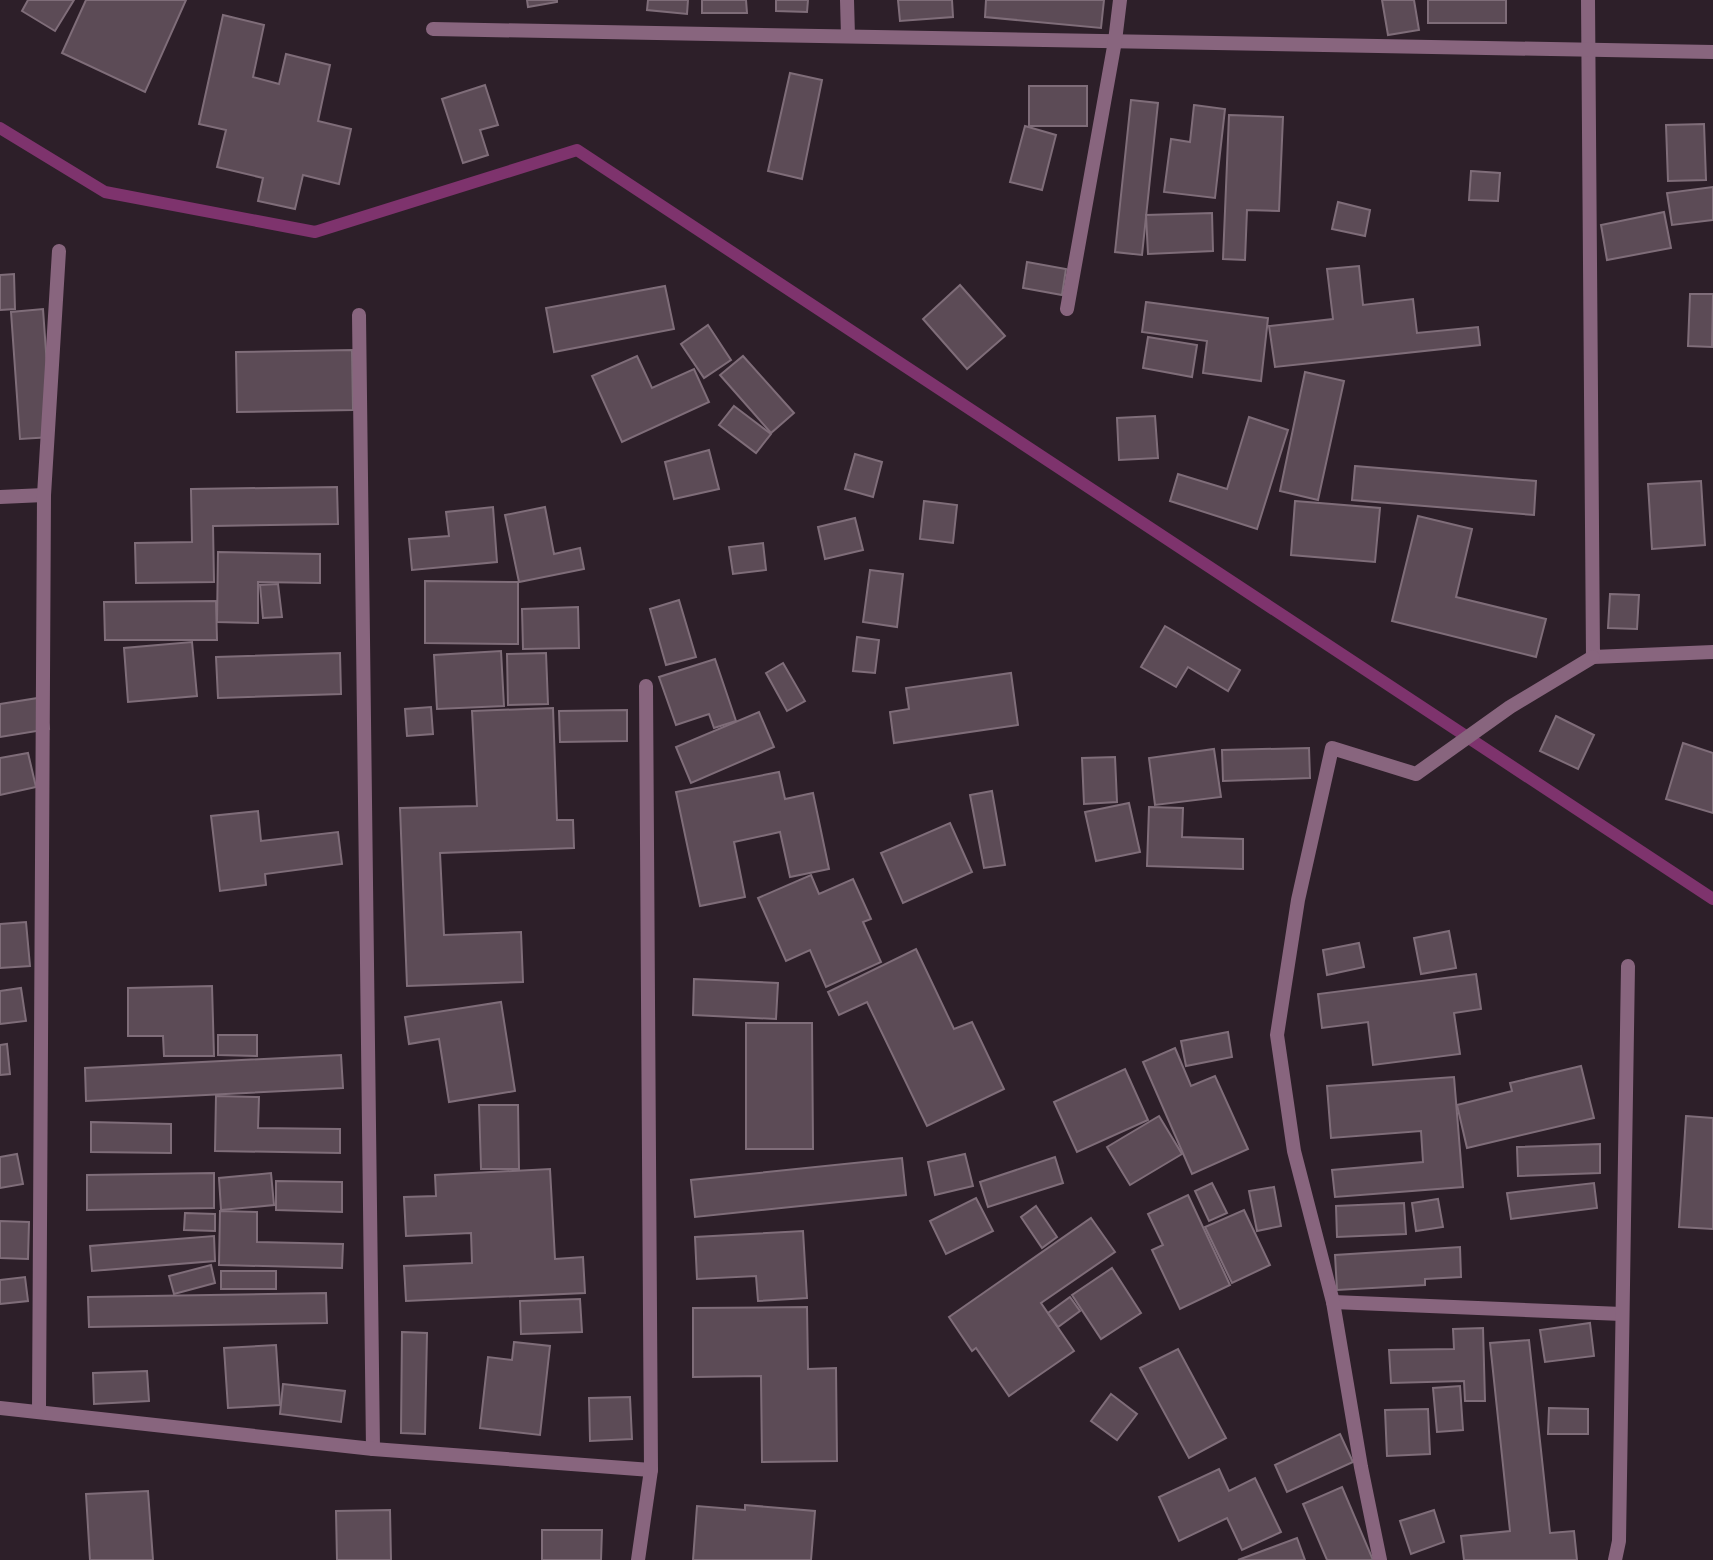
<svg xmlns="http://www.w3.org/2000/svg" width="1713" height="1560" viewBox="0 0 1713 1560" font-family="'Noto Serif',serif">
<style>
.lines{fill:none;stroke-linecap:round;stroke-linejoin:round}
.stream{stroke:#7e336d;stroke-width:12}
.building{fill:#5c4b56;stroke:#7f6d79;stroke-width:2}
.street{stroke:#88657e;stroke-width:14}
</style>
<rect width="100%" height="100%" fill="#2d1f29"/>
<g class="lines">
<path class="stream" d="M0 128 105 192 315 232 577 150 1713 899"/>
</g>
<g class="building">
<path d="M28 0H74L55 31 22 11Z"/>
<path d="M86 0H186L145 92 62 53Z"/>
<path d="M527 0H557V2L528 7Z"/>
<path d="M648 0H688L687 14 647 10Z"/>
<path d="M702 0H746L747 13H702Z"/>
<path d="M776 0H808L807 12 776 11Z"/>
<path d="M898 0H952L953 17 900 21Z"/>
<path d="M986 0H1104L1101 28 985 17Z"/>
<path d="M1382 0H1414L1419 30 1388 35Z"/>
<rect x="1428" y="0" width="78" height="23"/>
<path d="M223 15 264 25 253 77 279 84 286 54 330 65 318 121 351 129 339 184 303 175 295 209 258 201 263 178 217 167 226 130 199 124Z"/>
<path d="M790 73 822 80 802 179 768 171Z"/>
<path d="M485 85 498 125 480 130 488 155 463 163 442 99Z"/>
<rect x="1029" y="86" width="58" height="40"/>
<path d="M1131 100 1158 103 1142 255 1115 252Z"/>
<path d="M1194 105 1225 109 1215 198 1164 192 1171 139 1190 142Z"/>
<path d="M1229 115 1283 117 1279 211 1247 210 1245 260 1223 259Z"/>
<path d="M1704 124 1706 180 1668 181 1666 125Z"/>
<path d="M1025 126 1056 135 1042 190 1010 182Z"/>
<path d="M1471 171 1500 173 1498 201 1469 200Z"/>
<path d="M1713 187V220L1672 225 1667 193Z"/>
<path d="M1338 202 1370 210 1365 236 1332 229Z"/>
<path d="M1664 212 1671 248 1607 260 1601 225Z"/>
<path d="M1212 213 1213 251 1148 254 1146 215Z"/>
<path d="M1027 262 1066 269 1062 295 1023 288Z"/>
<path d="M1359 266 1363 305 1413 299 1417 333 1478 327 1480 345 1275 367 1269 326 1333 319 1327 269Z"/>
<path d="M14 274 15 309 0 310V275Z"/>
<path d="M960 285 1005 336 967 369 923 319Z"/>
<path d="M665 286 674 329 554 352 546 308Z"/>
<path d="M1690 294H1713L1712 347 1688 346Z"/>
<path d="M1146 302 1268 318 1261 381 1203 373 1207 341 1142 332Z"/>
<path d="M43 309 52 437 20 439 11 312Z"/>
<path d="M708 325 731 360 704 378 681 344Z"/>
<path d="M1148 337 1197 345 1192 377 1143 368Z"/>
<path d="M352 350 353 410 237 412 236 352Z"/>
<path d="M637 356 652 388 694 369 709 402 622 442 592 376Z"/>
<path d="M743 356 794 413 771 433 720 375Z"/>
<path d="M1305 372 1344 381 1318 500 1280 491Z"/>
<path d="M734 406 771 434 756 453 719 425Z"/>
<path d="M1155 416 1158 458 1119 460 1117 418Z"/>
<path d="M1249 417 1288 430 1257 529 1170 501 1178 474 1227 489Z"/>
<path d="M709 450 719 489 674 499 665 462Z"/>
<path d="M855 454 882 462 873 497 845 489Z"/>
<path d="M1355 466 1536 481 1534 515 1352 500Z"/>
<path d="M1701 481 1705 545 1652 549 1648 484Z"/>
<path d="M337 487 338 524 213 526 214 582 136 583 135 543 192 542 191 489Z"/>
<path d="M924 501 957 505 953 543 920 539Z"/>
<path d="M1295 501 1380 508 1375 562 1291 555Z"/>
<path d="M493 507 497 562 412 570 409 539 449 536 446 512Z"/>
<path d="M545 507 554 554 580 548 584 569 519 582 505 515Z"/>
<path d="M1418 516 1472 529 1456 597 1546 619 1536 657 1392 621Z"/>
<path d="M855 518 863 550 825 559 818 527Z"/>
<path d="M763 543 766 570 733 574 729 547Z"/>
<path d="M218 552 320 554V583L258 582V623L217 622Z"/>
<path d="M870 570 903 574 897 627 863 622Z"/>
<path d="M425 581 518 582V644L425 643Z"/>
<path d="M278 584 282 617 263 618 260 585Z"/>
<path d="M1610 594 1639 595 1637 629 1608 628Z"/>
<path d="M679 600 696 657 666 665 650 609Z"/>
<path d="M216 601 217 640H105L104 602Z"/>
<path d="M578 607 579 648 523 649 522 609Z"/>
<path d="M1165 626 1240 670 1228 691 1188 667 1176 687 1141 667Z"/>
<path d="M857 637 879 640 875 673 853 671Z"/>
<path d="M192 642 197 696 128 702 124 648Z"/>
<path d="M501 651 504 706 437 709 434 655Z"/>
<path d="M340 653 341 694 218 698 216 657Z"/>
<path d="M546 653 548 704 508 705 507 654Z"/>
<path d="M715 659 736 721 714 728 709 714 676 725 659 677Z"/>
<path d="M783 663 805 701 787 711 766 673Z"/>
<path d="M1011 673 1018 725 894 743 890 712 909 709 906 688Z"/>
<path d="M44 697 49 729 0 737V704Z"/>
<path d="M431 707 433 734 407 736 405 709Z"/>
<path d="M553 708 557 820H573L574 848 440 853 444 935 521 932 523 982 407 986 400 808 477 806 472 711Z"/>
<path d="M627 710V741L560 742 559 711Z"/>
<path d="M759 712 774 747 691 783 676 747Z"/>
<path d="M1556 716 1594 735 1578 769 1540 751Z"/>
<path d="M1683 743 1713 753V813L1666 799Z"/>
<path d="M1309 748 1310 778 1223 781 1222 750Z"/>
<path d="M1214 749 1221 797 1155 805 1149 758Z"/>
<path d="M28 753 36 787 0 795V758Z"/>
<path d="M1115 757 1117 802 1084 804 1082 758Z"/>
<path d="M779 772 785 799 813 793 829 869 790 877 780 832 734 842 745 897 700 906 676 792Z"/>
<path d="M992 791 1005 865 984 868 970 795Z"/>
<path d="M1129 803 1140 852 1096 861 1085 812Z"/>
<path d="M1149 807 1183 808 1182 837 1243 839V869L1147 866Z"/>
<path d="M258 811 261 841 338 832 342 864 265 874 266 885 220 891 211 816Z"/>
<path d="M950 823 972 872 903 903 881 853Z"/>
<path d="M811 875 819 894 853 879 871 919 863 922 881 962 826 987 810 950 786 961 758 898Z"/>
<path d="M26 922 30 966 0 968V924Z"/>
<path d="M1449 931 1456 968 1421 974 1414 938Z"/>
<path d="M1359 943 1364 967 1327 975 1323 950Z"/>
<path d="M916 949 954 1029 972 1022 1004 1089 927 1126 867 1002 839 1015 828 992Z"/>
<path d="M1476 974 1481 1009 1454 1013 1460 1054 1373 1065 1368 1022 1322 1028 1318 994Z"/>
<path d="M694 979 778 983 776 1019 693 1015Z"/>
<path d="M212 986 214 1056H164L163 1036H128V988Z"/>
<path d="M21 988 26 1021 0 1024V991Z"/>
<path d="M501 1002 515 1091 449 1102 439 1039 409 1044 405 1017Z"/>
<path d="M746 1023H812L813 1149H746Z"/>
<path d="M1228 1032 1232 1057 1186 1066 1181 1041Z"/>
<path d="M218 1035H257V1056L218 1055Z"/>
<path d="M7 1044 10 1074 0 1075V1045Z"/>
<path d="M1175 1048 1191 1086 1215 1076 1248 1149 1192 1174 1143 1062Z"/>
<path d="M341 1055 343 1088 86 1101 85 1068Z"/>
<path d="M1581 1066 1594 1118 1467 1148 1457 1105 1512 1091 1510 1083Z"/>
<path d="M1125 1069 1148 1120 1077 1152 1054 1102Z"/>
<path d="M1454 1077 1463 1187 1335 1197 1332 1170 1423 1162 1421 1131 1331 1138 1327 1086Z"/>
<path d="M216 1096 259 1097 258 1128 340 1129V1153L215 1151Z"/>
<path d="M479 1105H518L519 1169H481Z"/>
<path d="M1159 1116 1182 1154 1130 1185 1107 1147Z"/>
<path d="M1686 1116 1713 1118V1229L1679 1227Z"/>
<path d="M91 1122 171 1124V1153L91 1152Z"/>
<path d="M1600 1144V1173L1518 1176 1517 1147Z"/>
<path d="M17 1154 23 1184 0 1188V1157Z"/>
<path d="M965 1154 973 1186 935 1195 928 1162Z"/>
<path d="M1055 1157 1063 1183 988 1207 980 1182Z"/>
<path d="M902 1158 906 1195 695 1217 691 1180Z"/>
<path d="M550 1169 555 1259 583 1257 585 1293 406 1301 404 1266 472 1263 471 1233 406 1236 404 1197 436 1196 435 1175Z"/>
<path d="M214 1173V1208L87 1210V1175Z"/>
<path d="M271 1173 274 1205 221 1210 219 1178Z"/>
<path d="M276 1181 342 1182V1212L276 1210Z"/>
<path d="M1212 1183 1227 1213 1209 1221 1195 1191Z"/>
<path d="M1594 1183 1597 1208 1511 1219 1507 1193Z"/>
<path d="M1274 1187 1281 1226 1257 1231 1249 1191Z"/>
<path d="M1188 1195 1230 1285 1180 1309 1152 1250 1163 1245 1148 1214Z"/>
<path d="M976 1198 993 1231 946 1254 930 1221Z"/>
<path d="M1438 1199 1443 1227 1416 1231 1412 1203Z"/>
<path d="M1404 1203 1406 1234 1337 1237 1336 1206Z"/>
<path d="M1036 1206 1057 1237 1042 1248 1021 1217Z"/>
<path d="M1244 1210 1270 1265 1232 1283 1205 1227Z"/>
<path d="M220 1211 257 1212V1242L343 1244 342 1268 219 1265Z"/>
<path d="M185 1213 215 1214V1231L184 1230Z"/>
<path d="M1091 1218 1115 1252 1041 1303 1074 1351 1009 1396 976 1348 972 1351 949 1317Z"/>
<path d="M0 1221 29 1222 28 1259 0 1258Z"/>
<path d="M803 1231 807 1298 758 1301 756 1276 697 1279 695 1237Z"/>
<path d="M214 1236 215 1261 92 1271 90 1246Z"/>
<path d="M1460 1247 1461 1277 1425 1279V1285L1337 1290 1335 1255Z"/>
<path d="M211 1265 215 1283 174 1294 169 1276Z"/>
<path d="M1112 1268 1141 1313 1101 1339 1072 1295Z"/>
<rect x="221" y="1271" width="55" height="18"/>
<path d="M25 1277 28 1301 0 1304V1280Z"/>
<path d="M326 1293 327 1323 89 1327 88 1297Z"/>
<path d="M1070 1297 1080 1311 1058 1327 1048 1313Z"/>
<path d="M580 1299 582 1332 521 1334 520 1301Z"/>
<path d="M807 1307 808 1369 836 1368 837 1461 762 1462 761 1376 693 1377V1308Z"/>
<path d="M1590 1323 1594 1356 1545 1362 1540 1330Z"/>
<path d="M1483 1328 1485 1401H1465L1464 1381 1391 1383 1389 1350 1454 1349 1453 1329Z"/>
<path d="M402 1332 427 1333 425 1434 401 1433Z"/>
<path d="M1529 1340 1550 1533 1574 1531 1577 1560H1464L1461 1536 1510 1531 1490 1343Z"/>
<path d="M514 1342 550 1346 540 1435 480 1428 488 1357 512 1360Z"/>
<path d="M276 1345 280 1405 228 1408 224 1348Z"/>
<path d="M1178 1349 1226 1438 1189 1458 1140 1368Z"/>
<path d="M147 1371 149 1401 94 1404 93 1373Z"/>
<path d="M283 1384 345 1391 341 1422 280 1414Z"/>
<path d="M1460 1386 1463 1430 1437 1432 1433 1388Z"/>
<path d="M1111 1394 1137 1414 1117 1440 1091 1421Z"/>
<path d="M630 1397 632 1439 590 1441 589 1398Z"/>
<path d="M1549 1408 1588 1409V1434H1548Z"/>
<path d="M1428 1409 1430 1454 1387 1456 1385 1410Z"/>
<path d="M1340 1434 1353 1462 1287 1492 1275 1465Z"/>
<path d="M1219 1469 1229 1491 1255 1478 1281 1532 1242 1550 1227 1518 1179 1541 1159 1497Z"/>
<path d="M1342 1487 1373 1560H1327L1303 1504Z"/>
<path d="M148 1491 153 1560H90L86 1494Z"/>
<path d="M745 1505 815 1511 811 1560H693L697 1506 745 1510Z"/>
<path d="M390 1510 391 1560H337L336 1511Z"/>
<path d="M1434 1510 1444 1542 1411 1554 1400 1521Z"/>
<path d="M542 1530H602L601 1560H542Z"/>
<path d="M1297 1538 1305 1560H1238Z"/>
</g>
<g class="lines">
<g class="street">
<path d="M847 0 848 36"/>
<path d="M1588 0 1593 657 1713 652"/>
<path d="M433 29 1713 52"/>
<path d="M1067 309 1115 41 1120 0"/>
<path d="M359 315 373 1449"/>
<path d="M0 497 44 495"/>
<path d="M1333 1302 1622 1314"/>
<path d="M0 1408 373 1449 651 1470"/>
<path d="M39 1411 44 495 59 251"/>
<path d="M638 1560 651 1470 646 686"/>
<path d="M1380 1560 1361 1467 1333 1302 1294 1151 1277 1035 1298 900 1332 748 1416 774 1510 707 1593 657"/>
<path d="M1615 1560 1619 1541 1628 966"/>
</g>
</g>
</svg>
